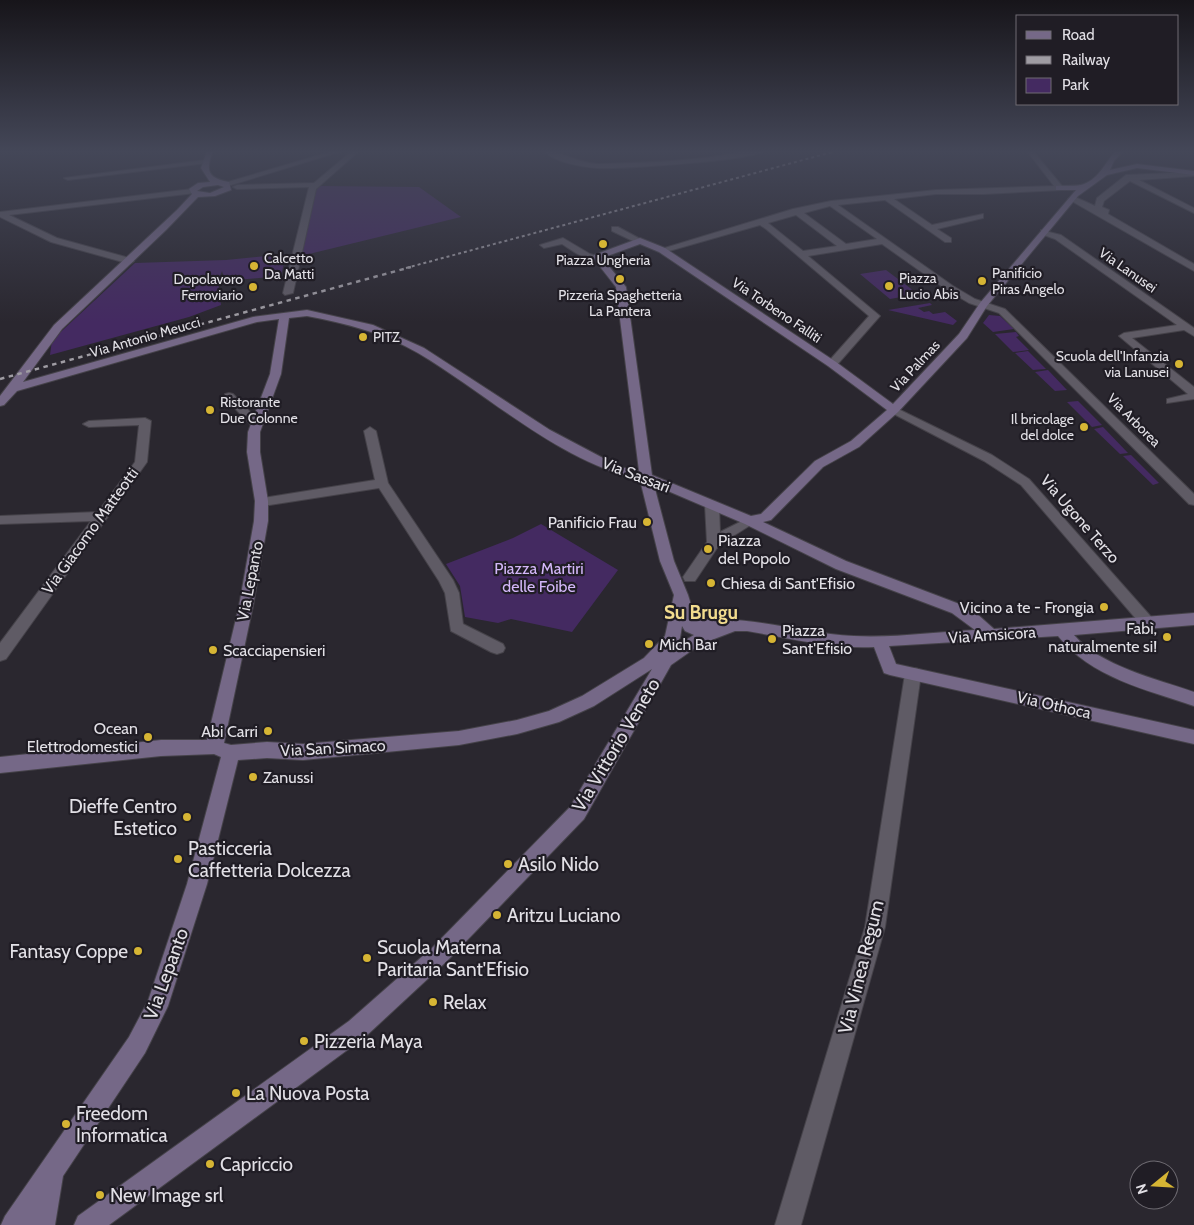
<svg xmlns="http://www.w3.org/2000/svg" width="1194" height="1225" viewBox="0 0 1194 1225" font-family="Cabin,sans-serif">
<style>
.green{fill:#442a61}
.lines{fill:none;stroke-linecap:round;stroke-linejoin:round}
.street-casing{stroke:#454249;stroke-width:2}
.secondary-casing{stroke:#454249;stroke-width:2}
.street{fill:#5f5b65;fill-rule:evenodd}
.secondary{fill:#756887;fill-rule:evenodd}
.rail-far1{stroke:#9f9ca3;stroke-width:2;stroke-dasharray:3 3;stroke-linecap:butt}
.rail{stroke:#9f9ca3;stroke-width:2.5;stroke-dasharray:4.5 4.5;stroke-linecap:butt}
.poi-dot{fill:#d6b534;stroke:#201d25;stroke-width:2}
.labels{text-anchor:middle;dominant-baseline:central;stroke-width:4.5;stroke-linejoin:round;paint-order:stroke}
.far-poi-label{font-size:14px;fill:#e2e0e6;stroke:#201d25;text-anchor:start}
.far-street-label{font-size:14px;fill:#e2e0e6;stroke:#201d25}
.street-label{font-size:16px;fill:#e2e0e6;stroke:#201d25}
.poi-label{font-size:16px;fill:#e2e0e6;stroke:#201d25;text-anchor:start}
.park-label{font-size:16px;fill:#d3b7f9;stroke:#201d25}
.quarter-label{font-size:19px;font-weight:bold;fill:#f2dc8e;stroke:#201d25}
.near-street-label{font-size:19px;fill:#e2e0e6;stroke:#201d25}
.near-poi-label{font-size:19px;fill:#e2e0e6;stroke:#201d25;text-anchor:start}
</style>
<rect width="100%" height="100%" fill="#2a272f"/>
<g class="green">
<path d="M320 186 419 187 461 217 309 254H302L315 191Z"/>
<path d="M286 254 281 276 225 281 222 271 218 281 221 305 189 317 50 355 52 340 135 263 226 260Z"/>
<path d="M886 270 918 294 890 299 860 274Z"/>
<path d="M930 303 932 305 918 308 924 312 929 311 933 314 945 312 957 321 953 325 888 310Z"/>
<path d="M989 315 1000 316 1014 329 993 332 983 323Z"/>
<path d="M1016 332 1019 336 1016 337 1029 350 1013 352 995 334Z"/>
<path d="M1028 351 1046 369 1033 370 1015 353Z"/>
<path d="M1048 370 1067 390 1055 391 1035 372Z"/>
<path d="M1078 401 1102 425 1092 427 1067 402Z"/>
<path d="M1103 427 1128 453 1120 454 1094 429Z"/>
<path d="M1131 455 1159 483 1153 485 1123 456Z"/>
<path d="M541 524 618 570 572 632 511 619 498 623 465 617 460 586 446 564 513 538Z"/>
</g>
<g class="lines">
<defs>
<g id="street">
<path d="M333 151H342L228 186 221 184Z"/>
<path d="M352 151H359L316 189 293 293 285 295 283 293 309 187 237 189 233 187 237 185 314 183Z"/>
<path d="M544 151C561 151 580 164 599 164 634 163 669 162 703 158 724 156 744 149 764 151 749 161 621 169 597 168 582 167 554 162 544 151Z"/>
<path d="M1027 151H1033L1062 186V190L984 194H936L894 199 932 225 983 214V218L937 229 951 238V242H945L885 200 838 205 953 286 975 299 1005 309 1194 494V505L1189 504 999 313 969 303 947 290 882 244 808 256 880 316 836 366 832 367 827 364 828 362 869 316 766 229 760 225 662 253 658 250 793 209 831 201 936 190 1054 186ZM830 206 877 239 846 244 804 213ZM796 215 837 246 803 251 768 223Z"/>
<path d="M205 160 207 163 68 180 64 178Z"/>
<path d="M1194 172V176L1139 180 1194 208V213L1130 181 1104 201 1102 207 1109 210 1108 214 1194 264V271L1068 199 1075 197 1095 206 1097 198 1126 175Z"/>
<path d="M192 189H195V193L9 215 57 238 133 259 134 261 130 264 51 242 0 217V212Z"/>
<path d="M612 227H618L644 241 637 243 612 231Z"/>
<path d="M1041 230 1061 235 1194 328V336L1184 330 1132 338 1194 387V399L1167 403V399L1188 394 1119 336 1124 333 1177 325 1055 239 1041 234Z"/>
<path d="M563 238 590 254 601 257C589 265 572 250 562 244L544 248 540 245Z"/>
<path d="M229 393 233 394 258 420V424H250L225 398V394Z"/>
<path d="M894 407 992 455 1029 479 1153 619 1156 623 1153 627H1143L1021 485 984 461 890 412 888 410Z"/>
<path d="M145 418 151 421 147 462 6 659 0 661V643L91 521 0 524V516L98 512 135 462 139 425 89 427 83 424 89 421Z"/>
<path d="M370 427 376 431 388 483 453 580 459 593 463 624 503 644 505 648 503 652 497 654 491 652 451 631 445 593 439 581 379 488 263 506 256 502 263 498 375 480 364 431Z"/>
<path d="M712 501 719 505 720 532 750 517 757 521 719 545 695 581H685L683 577 707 542 705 505Z"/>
<path d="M913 668 919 669 921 674 885 927 801 1225H775L865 927 905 674 907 669Z"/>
</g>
<path id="secondary" d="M207 151H213C205 171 208 178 229 182L231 190 215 196 198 197 166 230 62 329 23 382 253 317 307 310 373 325 424 348 550 430 620 467 639 471 616 287 594 259V255L640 238 665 248 836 362 893 404 959 334 980 303 1076 190H1056V186C1065 185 1076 187 1084 184 1100 178 1105 162 1116 151H1123L1114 161 1110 170 1137 164 1194 171V175L1137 168 1107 175 1078 196 987 306 967 338 898 412 859 447 823 467 771 520 763 522 846 561 962 605 976 613 994 629 1194 613V625L1074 635C1100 666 1157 679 1194 692V706C1147 690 1090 677 1058 636L889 646 896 664 1194 730V744L890 675 884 673 874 647C831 649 789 638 747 631H735L701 644 671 665 584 819 447 961 365 1037 109 1225H74L78 1216 349 1021 433 947 570 807 652 669 594 706 559 722 517 734 459 745 303 760 267 758 238 760 207 884 168 1006 145 1053 63 1176 55 1225H1L5 1216 129 1037 148 1001 187 884 221 757 214 754 161 756 0 773V757L161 740H207L239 606 254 521 255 501 247 452 248 432 270 374 279 319 257 322 17 391 4 405 0 406V396L54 325 177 210 192 194 189 189 198 183 210 182 201 168ZM218 185 224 187 210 193 197 191 203 187ZM640 244 659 252 828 366 887 410 851 441 815 461 761 514 751 516 652 475 626 287 602 258ZM307 316C345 323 384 333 418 353 490 396 557 460 640 480L660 561 674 595 665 636 644 658 582 696 549 711 517 720 459 731 303 744 267 742 231 745 224 743 253 606 268 521V501L260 452V432L281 374 289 318ZM654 485 745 524 836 569 952 613 975 630C936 632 894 638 854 636 800 634 750 614 696 621L688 595 674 561ZM682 626 685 631 694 635 672 648 680 638Z"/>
</defs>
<use href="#street" class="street-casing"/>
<use href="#secondary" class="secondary-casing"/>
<use href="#street" class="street"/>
<use href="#secondary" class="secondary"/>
<path class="rail-far1" d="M406 268 836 151"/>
<path class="rail" d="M0 379 411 267"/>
</g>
<linearGradient id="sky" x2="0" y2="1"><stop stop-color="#17151a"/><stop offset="0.47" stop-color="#444758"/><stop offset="1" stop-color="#444758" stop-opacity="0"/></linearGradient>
<rect width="1194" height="322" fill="url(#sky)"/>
<g class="poi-dot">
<circle cx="603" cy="244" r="5"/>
<circle cx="254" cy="266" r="5"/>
<circle cx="620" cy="279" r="5"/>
<circle cx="982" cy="281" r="5"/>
<circle cx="889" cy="286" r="5"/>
<circle cx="253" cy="287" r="5"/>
<circle cx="363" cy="337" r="5"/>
<circle cx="1179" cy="364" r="5"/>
<circle cx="210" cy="410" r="5"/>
<circle cx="1084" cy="427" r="5"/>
<circle cx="647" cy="522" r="5"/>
<circle cx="708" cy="549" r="5"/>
<circle cx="711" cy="583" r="5"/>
<circle cx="1104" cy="607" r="5"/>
<circle cx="1167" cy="637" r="5"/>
<circle cx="772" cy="639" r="5"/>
<circle cx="649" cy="644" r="5"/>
<circle cx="213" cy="650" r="5"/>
<circle cx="268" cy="731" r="5"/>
<circle cx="148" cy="737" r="5"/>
<circle cx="253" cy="777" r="5"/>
<circle cx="187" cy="817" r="5"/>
<circle cx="178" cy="859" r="5"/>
<circle cx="508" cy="864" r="5"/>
<circle cx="497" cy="915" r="5"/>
<circle cx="138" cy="951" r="5"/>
<circle cx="367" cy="958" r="5"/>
<circle cx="433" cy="1002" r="5"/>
<circle cx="304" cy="1041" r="5"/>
<circle cx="236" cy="1093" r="5"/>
<circle cx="66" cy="1124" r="5"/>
<circle cx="210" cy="1164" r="5"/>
<circle cx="100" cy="1195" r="5"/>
</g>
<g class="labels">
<g class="far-poi-label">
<text x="264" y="258">Calcetto<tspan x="264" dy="16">Da Matti</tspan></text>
<text x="603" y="260" text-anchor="middle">Piazza Ungheria</text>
<text x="992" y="273">Panificio<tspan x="992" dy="16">Piras Angelo</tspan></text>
<text x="899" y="278">Piazza<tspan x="899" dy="16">Lucio Abis</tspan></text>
<text x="243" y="279" text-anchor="end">Dopolavoro<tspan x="243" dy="16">Ferroviario</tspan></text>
<text x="620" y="295" text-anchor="middle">Pizzeria Spaghetteria<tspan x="620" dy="16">La Pantera</tspan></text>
<text x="373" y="337">PITZ</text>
<text x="1169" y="356" text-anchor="end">Scuola dell'Infanzia<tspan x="1169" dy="16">via Lanusei</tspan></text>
<text x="220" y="402">Ristorante<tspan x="220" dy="16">Due Colonne</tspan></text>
<text x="1074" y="419" text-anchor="end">Il bricolage<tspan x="1074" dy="16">del dolce</tspan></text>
</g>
<g class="far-street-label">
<text transform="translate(1128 270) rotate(35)">Via Lanusei</text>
<text transform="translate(777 310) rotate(34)">Via Torbeno Falliti</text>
<text transform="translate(145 337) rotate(-16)">Via Antonio Meucci</text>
<text transform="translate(915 366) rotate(-47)">Via Palmas</text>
<text transform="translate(1134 420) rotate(45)">Via Arborea</text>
</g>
<g class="street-label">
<text transform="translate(636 475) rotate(21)">Via Sassari</text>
<text transform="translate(1080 519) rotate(49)">Via Ugone Terzo</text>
<text transform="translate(90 531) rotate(-54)">Via Giacomo Matteotti</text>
<text transform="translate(250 581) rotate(-79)">Via Lepanto</text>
<text transform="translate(992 635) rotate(-4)">Via Amsicora</text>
<text transform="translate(1054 705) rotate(13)">Via Othoca</text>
<text transform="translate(333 748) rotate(-3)">Via San Simaco</text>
</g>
<g class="poi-label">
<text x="637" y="522" text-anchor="end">Panificio Frau</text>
<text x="718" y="540">Piazza<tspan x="718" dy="18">del Popolo</tspan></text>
<text x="721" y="583">Chiesa di Sant'Efisio</text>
<text x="1094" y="607" text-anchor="end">Vicino a te - Frongia</text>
<text x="1157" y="628" text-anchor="end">Fabì,<tspan x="1157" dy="18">naturalmente si!</tspan></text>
<text x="782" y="630">Piazza<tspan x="782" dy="18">Sant'Efisio</tspan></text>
<text x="659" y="644">Mich Bar</text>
<text x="223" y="650">Scacciapensieri</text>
<text x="138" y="728" text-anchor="end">Ocean<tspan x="138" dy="18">Elettrodomestici</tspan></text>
<text x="258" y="731" text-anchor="end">Abi Carri</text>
<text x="263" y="777">Zanussi</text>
</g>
<g class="park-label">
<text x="539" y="568">Piazza Martiri<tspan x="539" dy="18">delle Foibe</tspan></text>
</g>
<g class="quarter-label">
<text x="701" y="612">Su Brugu</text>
</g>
<g class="near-street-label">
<text transform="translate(616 745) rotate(-59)">Via Vittorio Veneto</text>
<text transform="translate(861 967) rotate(-76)">Via Vinea Regum</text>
<text transform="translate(166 974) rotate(-70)">Via Lepanto</text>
</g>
<g class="near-poi-label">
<text x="177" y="806" text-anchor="end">Dieffe Centro<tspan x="177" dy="22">Estetico</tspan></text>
<text x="188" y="848">Pasticceria<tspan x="188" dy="22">Caffetteria Dolcezza</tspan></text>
<text x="518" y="864">Asilo Nido</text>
<text x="507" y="915">Aritzu Luciano</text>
<text x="377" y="947">Scuola Materna<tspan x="377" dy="22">Paritaria Sant'Efisio</tspan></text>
<text x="128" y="951" text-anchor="end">Fantasy Coppe</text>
<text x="443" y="1002">Relax</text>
<text x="314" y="1041">Pizzeria Maya</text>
<text x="246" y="1093">La Nuova Posta</text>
<text x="76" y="1113">Freedom<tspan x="76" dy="22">Informatica</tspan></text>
<text x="220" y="1164">Capriccio</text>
<text x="110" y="1195">New Image srl</text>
</g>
</g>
<rect x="1016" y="15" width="162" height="90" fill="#201d25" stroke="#6e6b72"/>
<rect x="1026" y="31" width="25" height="8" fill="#756887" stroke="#6e6b72"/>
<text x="1062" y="40" font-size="15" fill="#e2e0e6">Road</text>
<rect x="1026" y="56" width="25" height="8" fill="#9f9ca3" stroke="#6e6b72"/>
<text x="1062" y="65" font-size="15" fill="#e2e0e6">Railway</text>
<rect x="1026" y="78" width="25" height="15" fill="#442a61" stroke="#6e6b72"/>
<text x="1062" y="90" font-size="15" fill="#e2e0e6">Park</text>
<g transform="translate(1154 1185) rotate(252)"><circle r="24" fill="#201d25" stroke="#6e6b72"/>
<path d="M0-4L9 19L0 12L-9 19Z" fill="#d6b534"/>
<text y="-8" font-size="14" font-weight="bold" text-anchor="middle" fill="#e2e0e6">N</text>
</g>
</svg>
